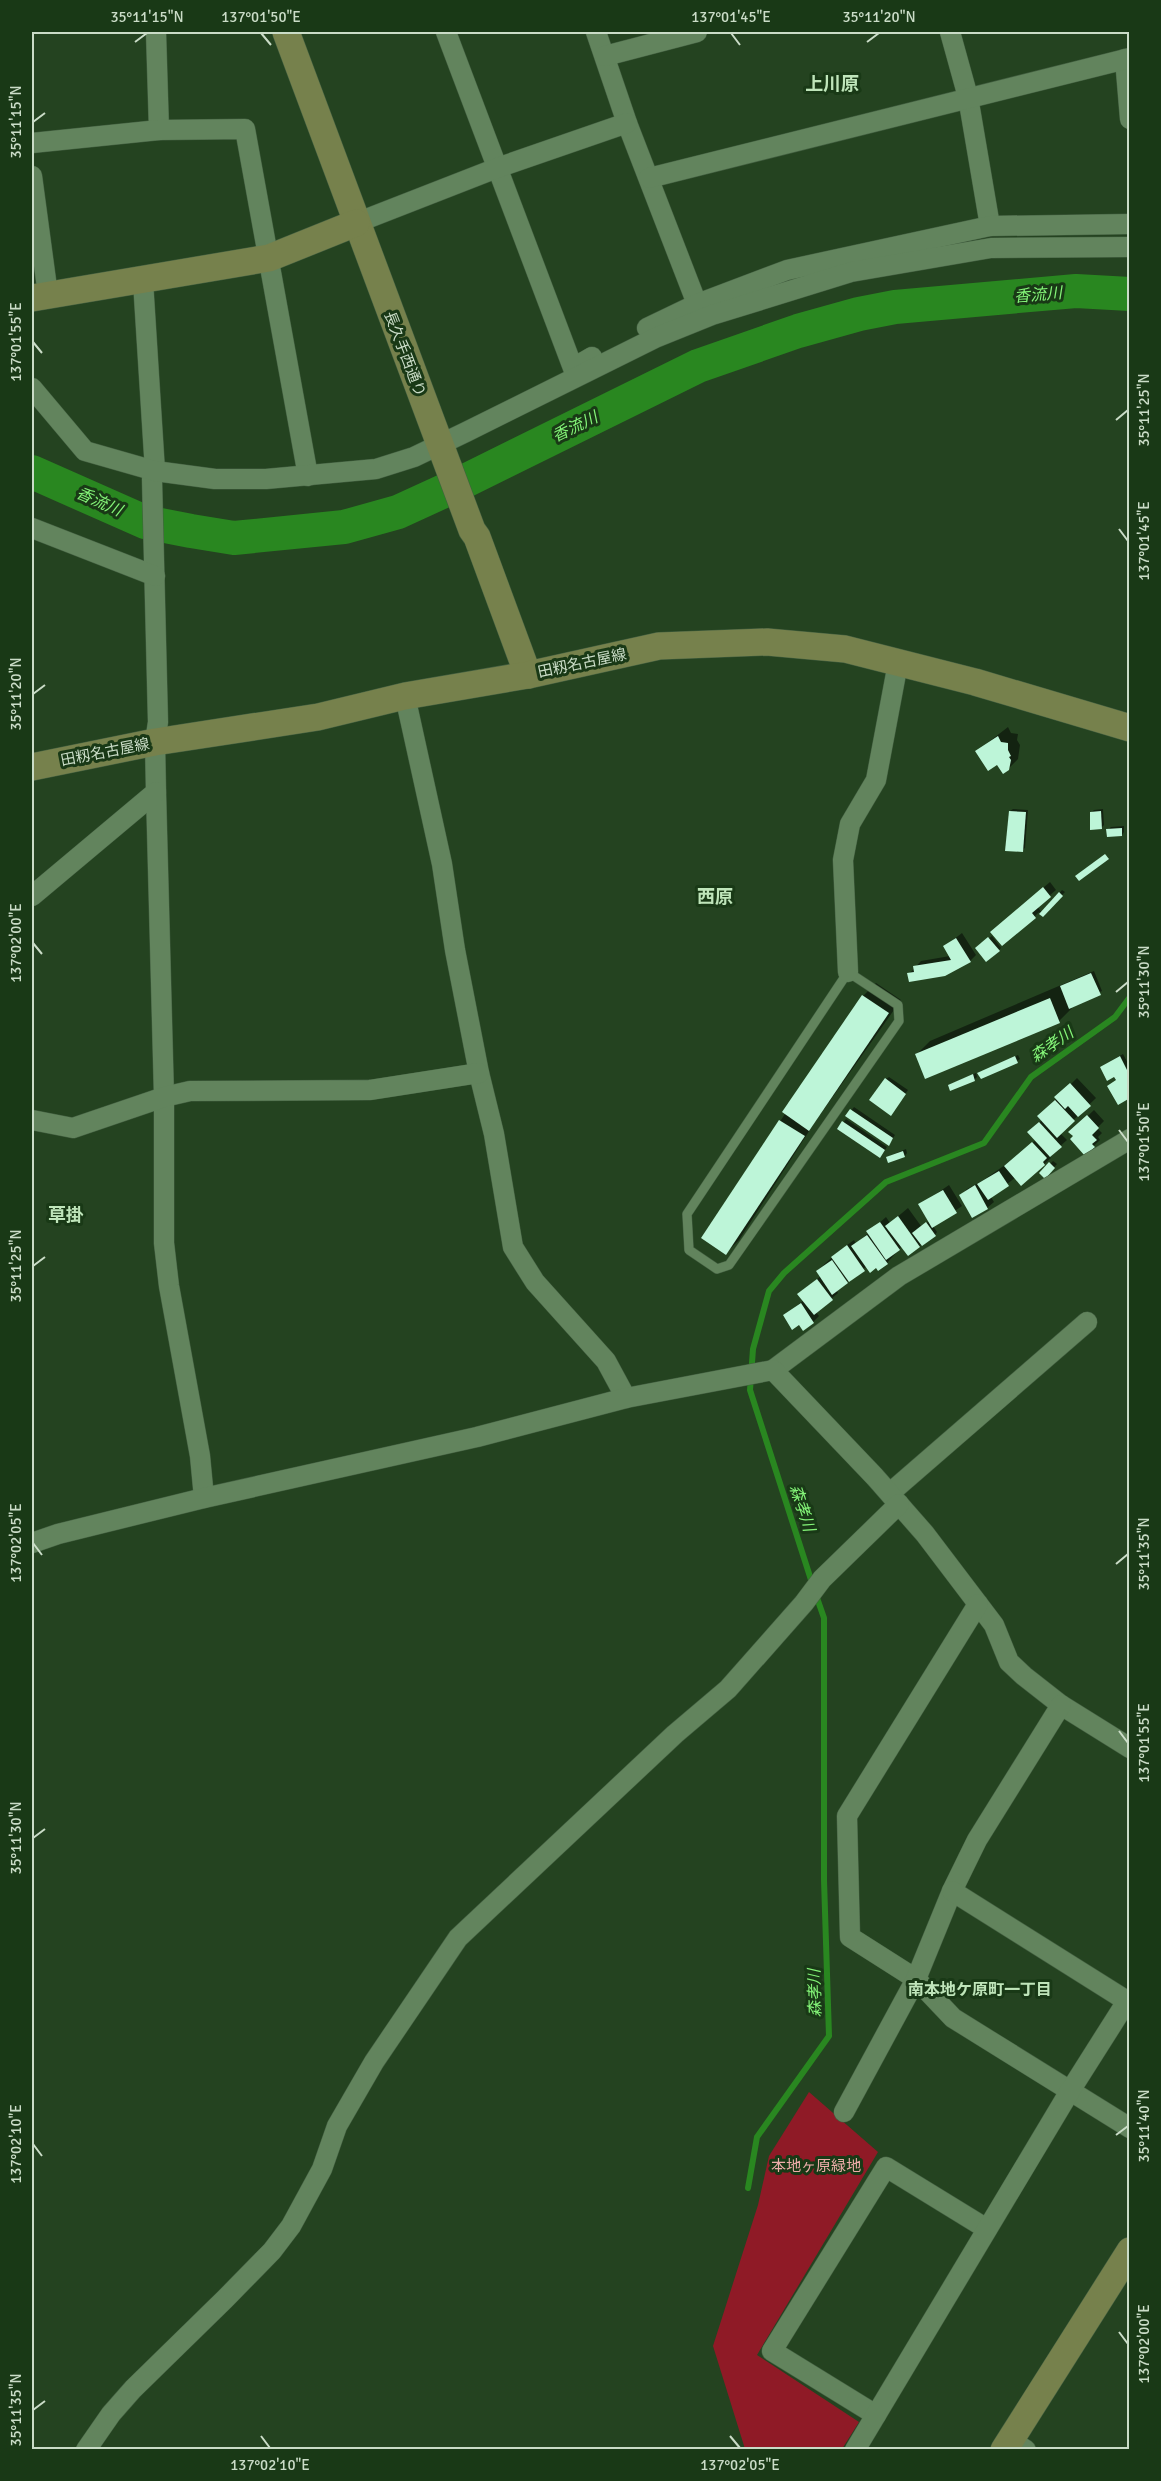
<svg xmlns="http://www.w3.org/2000/svg" width="1161" height="2481" viewBox="0 0 1161 2481" font-family="Signika,'Noto Sans JP',sans-serif">
<style>
.green{fill:#8f1a26}
.shadow{fill:#0007}
.lines{fill:none;stroke-linecap:round;stroke-linejoin:round}
.stream{stroke:#298720;stroke-width:6}
.river{stroke:#298720;stroke-width:34}
.building{fill:#bdf5d8}
.lane-casing{stroke:#435f41;stroke-width:10}
.street-casing{stroke:#435f41;stroke-width:21}
.secondary-casing{stroke:#435f41;stroke-width:28}
.lane{stroke:#62845d;stroke-width:9}
.street{stroke:#62845d;stroke-width:20}
.secondary{stroke:#76814c;stroke-width:27}
.ticks{fill:none;stroke:#cadcc7;stroke-width:2}
.labels{text-anchor:middle;dominant-baseline:central;stroke-width:6;stroke-linejoin:round;paint-order:stroke}
.street-label{font-size:15px;fill:#cadcc7;stroke:#193916}
.park-label{font-size:15px;fill:#eeadaa;stroke:#193916}
.water-label{font-size:16px;font-style:italic;fill:#84f478;stroke:#193916}
.neighbourhood-label{font-size:16px;font-weight:bold;fill:#bfe5ba;stroke:#193916}
.quarter-label{font-size:18px;font-weight:bold;fill:#bfe5ba;stroke:#193916}
.neatline{fill:none;stroke:#cadcc7;stroke-width:2}
.ticks-label{font-size:15px;text-anchor:middle;fill:#cadcc7}
</style>
<rect width="100%" height="100%" fill="#244320"/>
<path class="green" d="M809 2092 878 2152 757 2355 859 2422 842 2449H745L713 2346 758 2205 769 2156Z"/>
<g class="shadow">
<path d="M1008 727 1011 733 1018 734 1017 740 1020 745 1018 759 1008 769 977 751Z"/>
<path d="M1013 809 1028 810 1025 848 1022 850 1010 811Z"/>
<path d="M1103 809 1104 825 1101 828 1091 813 1094 810Z"/>
<path d="M1124 826V832L1122 835 1108 830 1111 827Z"/>
<path d="M1050 882 1056 890 1037 906 1042 913 1062 890 1065 892 1043 915 1039 912 1035 916 998 926Z"/>
<path d="M962 933 976 955 970 961 909 974 921 961 950 956 945 946Z"/>
<path d="M992 936 1001 948 999 950 980 945Z"/>
<path d="M1094 971 1102 991 1071 1006 1072 1008 1059 1021 917 1054 930 1041Z"/>
<path d="M876 983 901 1000 815 1122 739 1240 726 1253 703 1238 863 996Z"/>
<path d="M1123 1054 1130 1067V1097L1104 1065Z"/>
<path d="M1018 1055 1020 1059 1017 1061 979 1073Z"/>
<path d="M976 1073 977 1077 975 1079 949 1085Z"/>
<path d="M889 1077 908 1090 893 1111 886 1079Z"/>
<path d="M1077 1078 1096 1098 1060 1133 1067 1140 1049 1156 1051 1158 1021 1184 1016 1177 991 1197 994 1202 987 1208 961 1195 967 1189 982 1181 1005 1165 1036 1140 1030 1132 1042 1120 1045 1110Z"/>
<path d="M854 1107 895 1135 891 1141 847 1116Z"/>
<path d="M1094 1110 1104 1121 1097 1128 1102 1133 1098 1137 1100 1140 1085 1154 1071 1132Z"/>
<path d="M846 1119 887 1147 883 1153 839 1128Z"/>
<path d="M906 1149 907 1153 905 1156 887 1157Z"/>
<path d="M1053 1161 1057 1164 1045 1177 1041 1173Z"/>
<path d="M949 1185 962 1206 933 1226 937 1232 935 1235 908 1254 902 1246 887 1263 867 1266 836 1290 838 1293 816 1312 819 1316 813 1322 800 1323 784 1316 804 1300 806 1288 821 1276 817 1271 839 1251 854 1240 856 1244 886 1217 890 1223 908 1208 921 1226 930 1221 920 1205Z"/>
</g>
<g class="lines">
<g class="stream">
<path d="M813 1586 750 1390 753 1349 769 1291 784 1273 886 1182 984 1143 1031 1077 1115 1017 1130 997"/>
<path d="M748 2188 757 2137 829 2036 824 1880V1618L816 1595"/>
</g>
<path class="river" d="M32 472 145 522 191 531 234 538 344 527 398 512 457 485 698 366 798 331 859 314 895 307 1076 291 1130 294"/>
</g>
<g class="building">
<path d="M998 736 1001 742 1008 743V750L1011 756 1009 757 1011 760 1009 770 1003 774 997 765 988 771 975 751Z"/>
<path d="M1009 811 1026 812 1023 852 1005 851Z"/>
<path d="M1101 811 1102 829 1090 830V812Z"/>
<path d="M1122 828V836L1107 837 1106 829Z"/>
<path d="M1105 854 1109 859 1079 881 1075 876Z"/>
<path d="M1043 887 1051 897 1032 913 1036 918 1002 946 990 932Z"/>
<path d="M1059 892 1063 896 1043 917 1039 914Z"/>
<path d="M988 937 1000 951 986 962 975 948Z"/>
<path d="M956 938 971 962 945 976 909 982 907 973 914 972 913 966 951 960 943 946Z"/>
<path d="M1091 973 1101 995 1069 1009 1060 986Z"/>
<path d="M862 995 889 1013 809 1131 782 1112Z"/>
<path d="M1050 998 1060 1023 925 1079 915 1054Z"/>
<path d="M1015 1056 1018 1063 981 1079 977 1073Z"/>
<path d="M1120 1056 1130 1076V1098L1118 1105 1107 1086 1116 1080 1114 1077 1107 1081 1100 1067Z"/>
<path d="M973 1074 975 1081 950 1091 948 1085Z"/>
<path d="M885 1078 906 1094 891 1116 869 1100Z"/>
<path d="M1070 1083 1091 1106 1078 1117 1068 1106 1065 1109 1054 1097Z"/>
<path d="M1055 1100 1075 1121 1057 1138 1037 1116Z"/>
<path d="M850 1109 893 1138 889 1146 845 1116Z"/>
<path d="M1087 1115 1099 1128 1092 1135 1097 1140 1092 1144 1095 1147 1085 1156 1070 1139 1073 1136 1068 1132Z"/>
<path d="M779 1120 805 1136 726 1255 701 1238Z"/>
<path d="M842 1121 885 1150 880 1158 837 1129Z"/>
<path d="M1039 1122 1062 1147 1050 1157 1027 1132Z"/>
<path d="M1032 1142 1047 1158 1043 1162 1045 1165 1021 1186 1004 1166Z"/>
<path d="M903 1151 905 1157 888 1163 886 1157Z"/>
<path d="M1049 1162 1055 1168 1045 1179 1039 1173Z"/>
<path d="M999 1171 1009 1186 988 1200 977 1184Z"/>
<path d="M975 1185 988 1209 972 1218 959 1195Z"/>
<path d="M943 1190 957 1213 932 1228 918 1204Z"/>
<path d="M898 1216 920 1247 908 1256 885 1226Z"/>
<path d="M880 1222 900 1250 886 1260 866 1231Z"/>
<path d="M926 1222 936 1236 922 1246 912 1233Z"/>
<path d="M867 1235 888 1264 878 1271 876 1268 870 1273 851 1246Z"/>
<path d="M847 1245 865 1271 849 1282 831 1257Z"/>
<path d="M832 1260 848 1283 832 1295 816 1271Z"/>
<path d="M817 1279 833 1300 814 1315 797 1294Z"/>
<path d="M801 1303 814 1323 803 1331 799 1325 792 1330 783 1315Z"/>
</g>
<g class="lines">
<defs>
<path id="lane" d="M848 972 898 1005 899 1021 729 1265 717 1269 689 1250 687 1214Z"/>
<g id="street">
<path d="M156 32 159 130"/>
<path d="M446 32 573 368 592 357"/>
<path d="M596 32 627 123 697 304"/>
<path d="M950 32 968 97 990 226"/>
<path d="M605 56 697 32"/>
<path d="M1125 59 1130 119"/>
<path d="M32 143 159 130 245 129 308 476"/>
<path d="M32 176 48 295"/>
<path d="M649 178 1130 58"/>
<path d="M356 223 497 168 627 123"/>
<path d="M143 281 155 471 152 479 158 722 155 742 156 792 164 1097V1243L169 1286 200 1456 204 1498"/>
<path d="M647 328 697 304 787 270 990 226 1130 224"/>
<path d="M32 388 85 451 155 471 215 479H266L376 469 414 457 466 432 655 338 712 315 851 272 991 248 1130 247"/>
<path d="M32 528 155 576"/>
<path d="M405 696 442 864 455 950 479 1073 494 1134 513 1247 535 1282 606 1361 626 1398"/>
<path d="M32 896 156 792"/>
<path d="M848 972 843 860 850 824 876 780 898 663"/>
<path d="M32 1120 73 1128 164 1097 190 1091 370 1090 479 1073"/>
<path d="M773 1370 899 1276 1130 1139"/>
<path d="M890 1493 1087 1322"/>
<path d="M32 1543 58 1534 204 1498 477 1437 626 1398 773 1370 875 1477 925 1534 994 1625 1009 1662 1024 1676 1061 1705 1130 1748"/>
<path d="M978 1604 847 1816 850 1937 916 1979 953 2018 1130 2128"/>
<path d="M844 2112 916 1979 952 1891 977 1840 1061 1705"/>
<path d="M876 2415 772 2351 886 2167 987 2229"/>
<path d="M1011 2440 1026 2450"/>
<path d="M86 2450 111 2414 133 2389 225 2299 272 2251 291 2226 322 2169 337 2126 374 2062 458 1938 675 1734 728 1689 804 1603 822 1579 899 1504"/>
<path d="M855 2450 1070 2091 1127 2001 952 1891"/>
</g>
<g id="secondary">
<path d="M286 32 472 530 477 537 528 675"/>
<path d="M32 298 269 258 356 223"/>
<path d="M32 767 155 742 318 717 405 696 528 675 659 646 767 642 845 649 975 682 1130 728"/>
<path d="M1004 2450 1130 2251"/>
</g>
</defs>
<use href="#lane" class="lane-casing"/>
<use href="#street" class="street-casing"/>
<use href="#secondary" class="secondary-casing"/>
<use href="#lane" class="lane"/>
<use href="#street" class="street"/>
<use href="#secondary" class="secondary"/>
</g>
<path class="ticks" d="M261 33 271 45M731 33 740 45M135 42 147 33M867 42 879 33M33 122 45 113M33 342 42 353M1116 420 1128 410M1119 529 1128 541M33 694 45 685M33 943 42 954M1116 992 1128 982M1119 1130 1128 1142M33 1266 45 1257M33 1543 42 1555M1116 1564 1128 1554M1119 1731 1128 1743M33 1838 45 1829M1116 2135 1128 2126M33 2144 42 2156M1119 2332 1128 2344M33 2410 45 2401M261 2436 270 2448M730 2436 740 2448"/>
<g class="labels">
<g class="street-label">
<text transform="translate(405 354) rotate(69)">長久手西通り</text>
<text transform="translate(582 663) rotate(-12)">田籾名古屋線</text>
<text transform="translate(105 752) rotate(-11)">田籾名古屋線</text>
</g>
<g class="park-label">
<text x="816" y="2166">本地ヶ原緑地</text>
</g>
<g class="water-label">
<text transform="translate(1038 295) rotate(-5)">香流川</text>
<text transform="translate(575 427) rotate(-26)">香流川</text>
<text transform="translate(99 502) rotate(24)">香流川</text>
<text transform="translate(1052 1045) rotate(-35)">森孝川</text>
<text transform="translate(802 1508) rotate(72)">森孝川</text>
<text transform="translate(815 1993) rotate(-91)">森孝川</text>
</g>
<g class="neighbourhood-label">
<text x="980" y="1990">南本地ケ原町一丁目</text>
</g>
<g class="quarter-label">
<text x="832" y="84">上川原</text>
<text x="715" y="897">西原</text>
<text x="66" y="1215">草掛</text>
</g>
</g>
<rect width="1161" height="2481" fill="none" stroke="#193916" stroke-width="66"/>
<rect x="33" y="33" width="1095" height="2415" class="neatline"/>
<g class="ticks-label">
<text x="147" y="22">35°11'15"N</text>
<text x="261" y="22">137°01'50"E</text>
<text x="731" y="22">137°01'45"E</text>
<text x="879" y="22">35°11'20"N</text>
<text transform="translate(16 122) rotate(-90)" y="5">35°11'15"N</text>
<text transform="translate(16 342) rotate(-90)" y="5">137°01'55"E</text>
<text transform="translate(1144 410) rotate(-90)" y="5">35°11'25"N</text>
<text transform="translate(1144 541) rotate(-90)" y="5">137°01'45"E</text>
<text transform="translate(16 694) rotate(-90)" y="5">35°11'20"N</text>
<text transform="translate(16 943) rotate(-90)" y="5">137°02'00"E</text>
<text transform="translate(1144 982) rotate(-90)" y="5">35°11'30"N</text>
<text transform="translate(1144 1142) rotate(-90)" y="5">137°01'50"E</text>
<text transform="translate(16 1266) rotate(-90)" y="5">35°11'25"N</text>
<text transform="translate(16 1543) rotate(-90)" y="5">137°02'05"E</text>
<text transform="translate(1144 1554) rotate(-90)" y="5">35°11'35"N</text>
<text transform="translate(1144 1743) rotate(-90)" y="5">137°01'55"E</text>
<text transform="translate(16 1838) rotate(-90)" y="5">35°11'30"N</text>
<text transform="translate(1144 2126) rotate(-90)" y="5">35°11'40"N</text>
<text transform="translate(16 2144) rotate(-90)" y="5">137°02'10"E</text>
<text transform="translate(1144 2344) rotate(-90)" y="5">137°02'00"E</text>
<text transform="translate(16 2410) rotate(-90)" y="5">35°11'35"N</text>
<text x="270" y="2470">137°02'10"E</text>
<text x="740" y="2470">137°02'05"E</text>
</g>
</svg>
